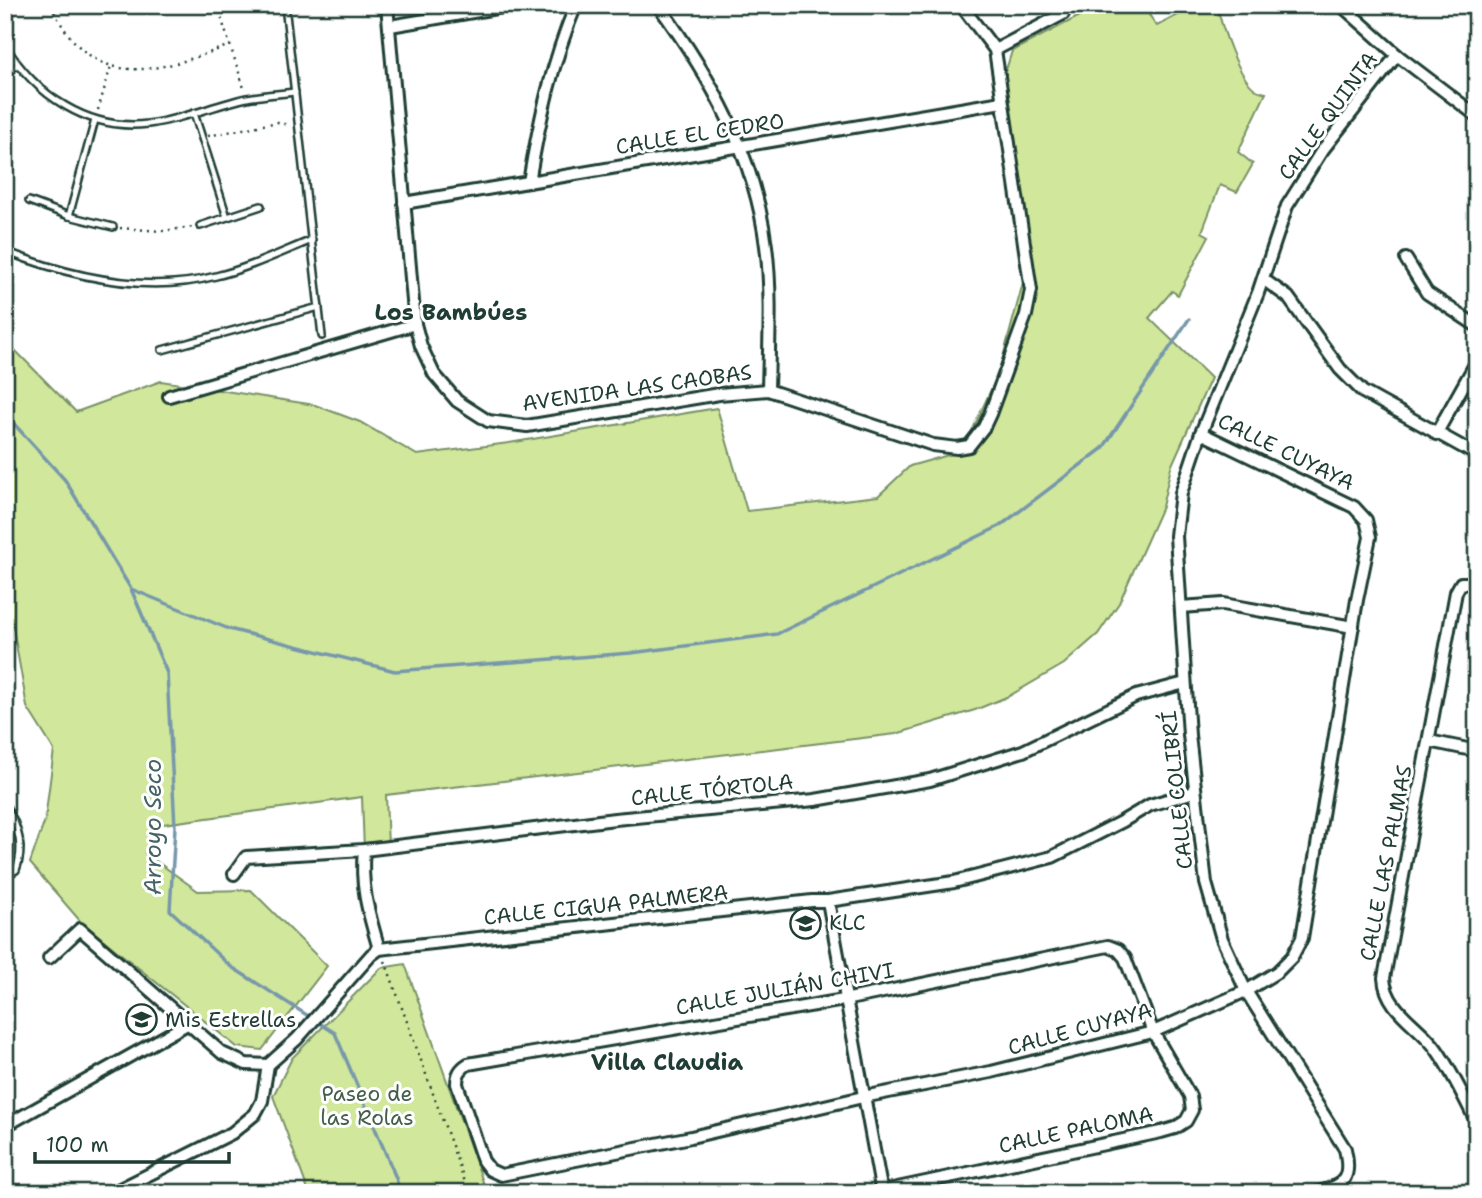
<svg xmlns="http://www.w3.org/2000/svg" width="1482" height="1198" viewBox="0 0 1482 1198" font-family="'Shantell Sans',sans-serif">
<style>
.green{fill:#d1e79b;stroke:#789268;stroke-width:2}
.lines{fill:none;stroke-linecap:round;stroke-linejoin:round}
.stream{stroke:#7798ab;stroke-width:3.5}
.lane-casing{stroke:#1f3d34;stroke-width:10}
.street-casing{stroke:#1f3d34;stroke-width:16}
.path{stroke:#1f3d34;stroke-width:2.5;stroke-dasharray:2 5;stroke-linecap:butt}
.lane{stroke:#fff;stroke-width:5}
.street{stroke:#fff;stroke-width:10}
.labels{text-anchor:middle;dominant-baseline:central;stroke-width:6;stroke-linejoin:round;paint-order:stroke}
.street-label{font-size:21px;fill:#1f3d34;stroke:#fff}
.poi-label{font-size:21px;fill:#1f3d34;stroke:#fff;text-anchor:start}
.park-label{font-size:21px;fill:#435f49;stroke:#fff}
.neighbourhood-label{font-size:23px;font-weight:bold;fill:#1f3d34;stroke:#fff}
.water-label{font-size:23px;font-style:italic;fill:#446366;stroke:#fff}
</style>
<rect width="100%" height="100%" fill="#fff"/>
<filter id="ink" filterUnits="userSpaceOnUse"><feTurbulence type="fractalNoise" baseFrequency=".0143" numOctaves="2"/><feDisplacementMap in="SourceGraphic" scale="14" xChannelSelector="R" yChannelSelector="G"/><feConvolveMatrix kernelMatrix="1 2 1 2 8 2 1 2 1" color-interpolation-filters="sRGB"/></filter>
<g filter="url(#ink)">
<g class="green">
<path d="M1101 5H1142L1157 26 1197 5H1217C1221 25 1238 77 1255 89 1258 91 1262 92 1266 93L1238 152 1253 164 1237 192 1220 185 1202 232 1209 236 1178 295 1172 291 1149 318 1211 378 1171 467 1162 507 1119 603 1098 634 1064 664 1009 696 975 710 896 734 386 795 388 847 364 850 362 797 156 825 145 853 198 891 251 890 327 966 262 1050 237 1047 81 922 30 863 45 820 54 750 27 707 5 582V340L76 412 161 381 315 405 360 422 417 455 509 443 717 408 747 511 878 496 910 466 963 451 999 372 1028 264 1012 119 1005 73 1012 51Z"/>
<path d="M405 964 487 1193H309L273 1096 292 1058 381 968Z"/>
</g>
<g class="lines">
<g class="stream">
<path d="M5 414 65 480 131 589 167 673 175 827 170 910 230 966 335 1033 396 1178 400 1193"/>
<path d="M131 589 229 629 395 671 631 653 777 634 1000 526 1103 448 1189 319"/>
</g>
<defs>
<g id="lane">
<path d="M285 5 322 336"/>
<path d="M5 45C35 95 88 131 148 124 182 120 214 105 247 98 263 95 279 94 295 92"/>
<path d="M5 73 17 65"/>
<path d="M194 113 227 217"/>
<path d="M29 201 69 216 113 227"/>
<path d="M69 216 95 120"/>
<path d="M200 226 261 206"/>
<path d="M5 251C71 277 146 295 216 276 249 268 280 253 312 240"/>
<path d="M162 350 319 307"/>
<path d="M5 805C18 825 25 847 16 870L5 876"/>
</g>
<g id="street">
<path d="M387 5 415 324 421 346 434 374 457 401 488 421 527 426 719 394 768 390 933 445 957 448 969 446 984 427 990 414 1026 315 1031 290 995 50 961 5"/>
<path d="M658 5C711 77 755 156 766 246 772 293 769 342 768 390"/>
<path d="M1341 5 1397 55 1477 116"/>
<path d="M390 26 514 5"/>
<path d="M995 50 1063 14"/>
<path d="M529 182C539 122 552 62 576 5"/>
<path d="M404 203 1002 102"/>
<path d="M1406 259 1427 293 1477 326"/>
<path d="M1263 279 1288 297 1340 369 1363 392 1477 455"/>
<path d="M169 396 415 324"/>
<path d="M1436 434 1477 361"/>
<path d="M1477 583H1461L1456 592 1384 978C1386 1011 1420 1025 1437 1050 1453 1073 1464 1098 1477 1123"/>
<path d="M1181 607 1223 604 1353 627"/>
<path d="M1429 741 1477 751"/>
<path d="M364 850C360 887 369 914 379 949"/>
<path d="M234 874 246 857 364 850 615 819 815 800 930 780 1023 751 1136 696 1185 683"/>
<path d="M828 901 882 1193"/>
<path d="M49 958 80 929 222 1053 246 1064 268 1065"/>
<path d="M5 1126 189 1023"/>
<path d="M112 1193 232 1133 255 1114 262 1101 268 1065 297 1039 371 955 379 949 812 901H828L954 882 1052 857 1123 821 1150 805 1194 792"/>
<path d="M874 1193 1161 1132 1175 1128 1186 1121 1192 1110 1190 1096 1153 1032 1125 958 1118 950 1108 946 844 1000 468 1064C460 1069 457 1074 457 1084L483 1161 490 1170 501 1175 691 1137 863 1097 991 1072 1153 1032 1246 991 1277 972 1292 957 1302 938 1357 600 1370 537 1366 520 1354 507 1201 433"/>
<path d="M1315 1193C1344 1186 1352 1179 1345 1149L1246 991 1222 939 1206 883 1189 735 1176 536 1181 493 1201 433 1258 293 1287 206 1321 152 1397 55"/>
</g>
</defs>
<use href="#lane" class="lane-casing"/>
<use href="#street" class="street-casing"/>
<g class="path">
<path d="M51 5C93 94 155 73 230 45"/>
<path d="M217 5 244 88"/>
<path d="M5 13 30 5"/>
<path d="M98 110 111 66"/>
<path d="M208 136 278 122 290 126"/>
<path d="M120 228 162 231 193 227"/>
<path d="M385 961 469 1193"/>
</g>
<use href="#lane" class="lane"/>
<use href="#street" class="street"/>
</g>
</g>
<defs>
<symbol id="school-ring" viewBox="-11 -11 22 22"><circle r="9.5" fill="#fff" stroke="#1f3d34" stroke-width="1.5"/><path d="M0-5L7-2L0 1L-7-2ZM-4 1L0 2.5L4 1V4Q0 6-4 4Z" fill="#1f3d34"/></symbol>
</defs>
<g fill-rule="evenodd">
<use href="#school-ring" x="788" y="906" width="35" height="35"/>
<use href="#school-ring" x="124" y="1002" width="35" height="35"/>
</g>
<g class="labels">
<g class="street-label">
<text transform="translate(1328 116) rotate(-54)">CALLE QUINTA</text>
<text transform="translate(700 134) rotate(-9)">CALLE EL CEDRO</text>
<text transform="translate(637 388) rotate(-8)">AVENIDA LAS CAOBAS</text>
<text transform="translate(1286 452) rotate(26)">CALLE CUYAYA</text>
<text transform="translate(712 790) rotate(-6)">CALLE TÓRTOLA</text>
<text transform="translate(1177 790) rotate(-96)">CALLE COLIBRÍ</text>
<text transform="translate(1386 863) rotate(-79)">CALLE LAS PALMAS</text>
<text transform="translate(606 905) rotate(-6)">CALLE CIGUA PALMERA</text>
<text transform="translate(785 989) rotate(-10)">CALLE JULIÁN CHIVI</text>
<text transform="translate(1080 1029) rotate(-15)">CALLE CUYAYA</text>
<text transform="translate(1076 1130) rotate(-12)">CALLE PALOMA</text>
</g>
<g class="poi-label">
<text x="829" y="923">KLC</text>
<text x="165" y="1020">Mis Estrellas</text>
</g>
<g class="park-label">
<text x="367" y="1094">Paseo de<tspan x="367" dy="24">las Rolas</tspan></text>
</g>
<g class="neighbourhood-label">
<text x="451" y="312">Los Bambúes</text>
<text x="667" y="1062">Villa Claudia</text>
</g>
<g class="water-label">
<text transform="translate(153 827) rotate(-90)">Arroyo Seco</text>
</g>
</g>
<rect width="1482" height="1198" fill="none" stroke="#fff" stroke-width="28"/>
<rect x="14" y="14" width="1454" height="1170" fill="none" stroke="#1f3d34" stroke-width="2.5" filter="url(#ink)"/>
<path d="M35 1152v10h194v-10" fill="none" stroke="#1f3d34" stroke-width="3.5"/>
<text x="46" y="1152" font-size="21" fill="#1f3d34" stroke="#ffffff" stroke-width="5" paint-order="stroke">100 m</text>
</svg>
